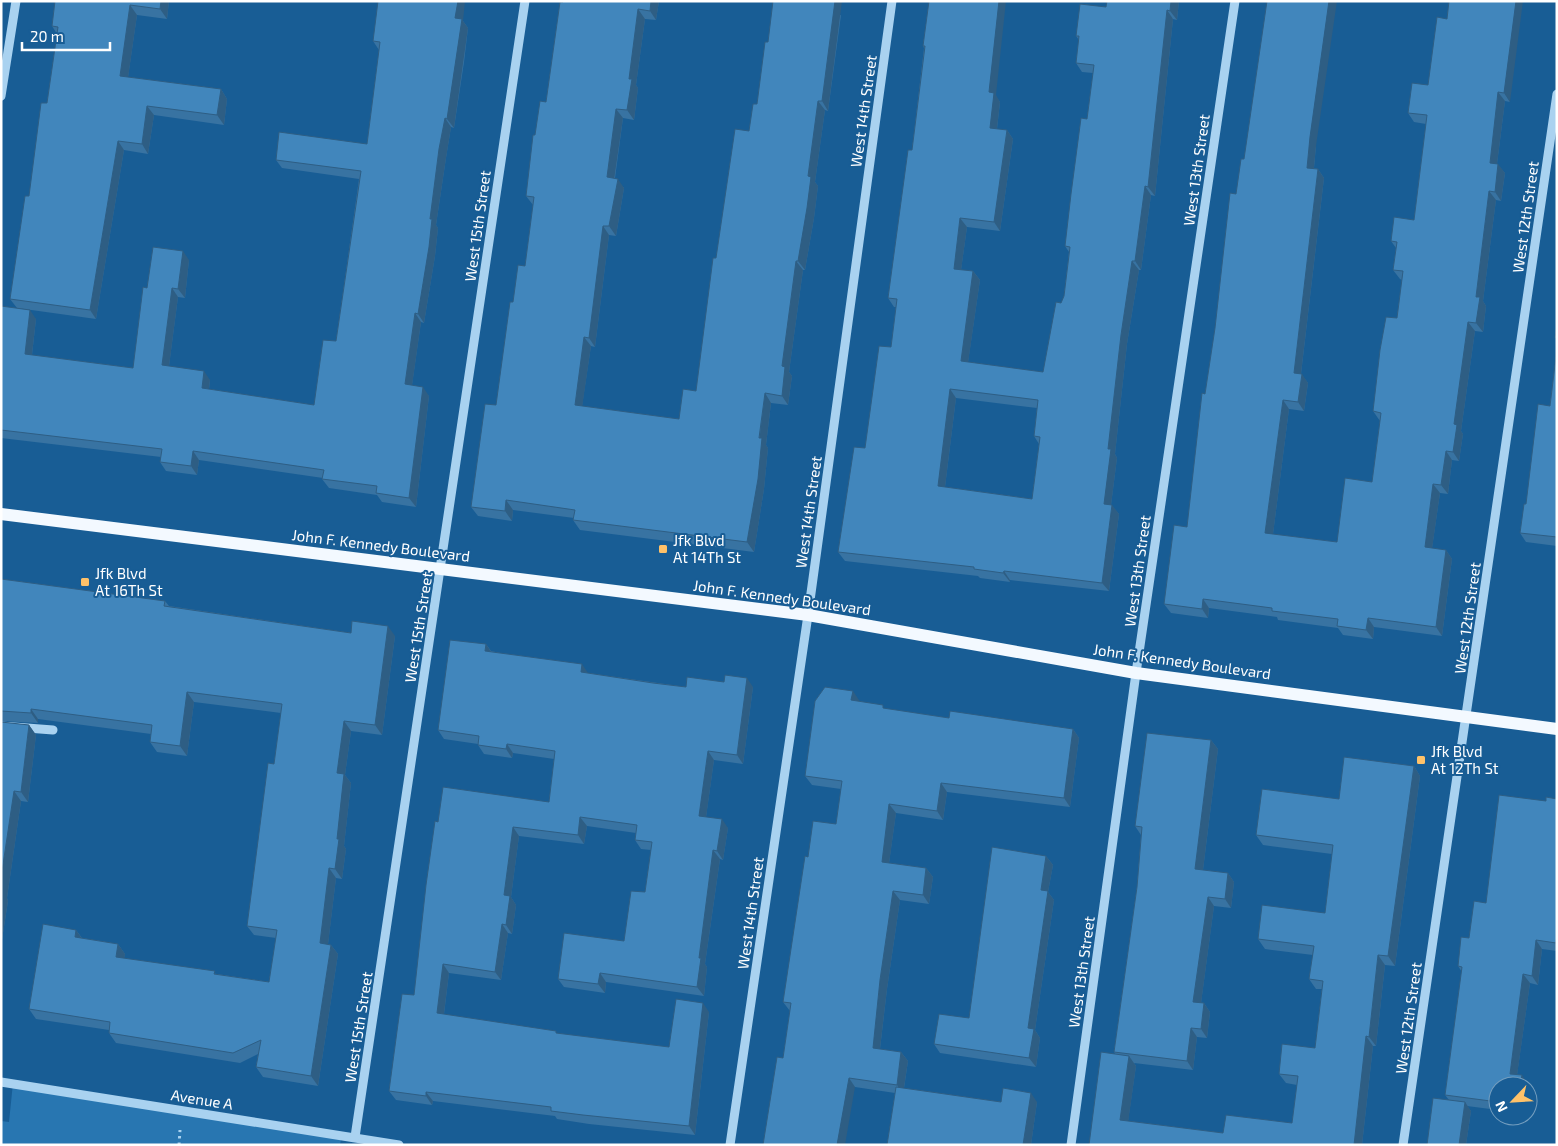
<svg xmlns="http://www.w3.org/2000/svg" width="1558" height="1146" viewBox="0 0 1558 1146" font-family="'Exo 2',sans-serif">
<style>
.green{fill:#2876b1}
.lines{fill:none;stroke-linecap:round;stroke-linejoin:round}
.path{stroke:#a9d2f0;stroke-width:3;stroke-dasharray:2.5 4;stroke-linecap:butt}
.minor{stroke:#a9d2f0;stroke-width:9}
.major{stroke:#f3f9ff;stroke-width:12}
.wall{fill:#3873a2;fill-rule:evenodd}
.shaded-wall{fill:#2e5e84}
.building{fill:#4186bc;stroke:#2e5e84;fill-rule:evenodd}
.poi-dot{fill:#ffc269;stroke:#185d95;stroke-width:2}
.labels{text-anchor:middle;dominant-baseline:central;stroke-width:4;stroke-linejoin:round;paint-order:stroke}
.street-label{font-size:15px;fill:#fff;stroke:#185d95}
.poi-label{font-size:15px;fill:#fff;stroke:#185d95;text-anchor:start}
</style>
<rect width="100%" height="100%" fill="#185d95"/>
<path class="green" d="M13 1083 342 1132 340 1145H1V1121L9 1122Z"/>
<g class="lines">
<path class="path" d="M179 1145 180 1130"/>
<g class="minor">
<path d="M1 96 16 1"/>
<path d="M1 726 53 730"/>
<path d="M1 1082 399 1145"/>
<path d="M355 1137 525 1"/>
<path d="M730 1145 808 615 892 1"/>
<path d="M1071 1145 1136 673 1235 1"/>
<path d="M1403 1145 1557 94"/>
</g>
<path class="major" d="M1 514 808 615 1136 673 1557 729"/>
</g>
<g class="wall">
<path d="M55 1H169L167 19 137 15 128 77 221 89 227 99 224 125 154 115 148 154 124 150 96 319 17 308 10 299 29 196 47 103 57 34 52 26Z"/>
<path d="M659 1 656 20 645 19 636 85 638 88 634 120 623 118 615 178 624 188 616 236 609 235 595 347 591 346 582 406 679 419 696 391 716 258 749 131 757 104 768 42 841 15 828 111 825 110 815 182 818 186 814 218 805 270H803L789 372 792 376 788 405 771 403 766 445 768 448 764 489 754 552 580 530 573 520 574 518 513 510 512 521 478 516 471 507 496 405 513 302 525 266 533 205 526 196 535 135 546 102 560 2Z"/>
<path d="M929 1 1000 102 997 129 1007 130 1013 139 1000 231 967 227 961 270 973 271 980 280 968 362 1043 372 1064 296 1069 252 1065 246 1087 119 1093 73 1082 72 1076 63 1079 40 1076 36 1106 7 1107 1H1179L1177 20 1173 19 1155 196 1151 195 1141 270H1139L1127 344 1115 454 1117 458 1111 505 1119 514 1109 591 1010 580V582L980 578 978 576 845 561 838 552 865 448 891 347 896 307H894L888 298 912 150 924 48 923 46ZM956 398 1037 408 1034 436 1039 444 1032 499 945 487Z"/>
<path d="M1449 1 1510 102 1505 101 1497 164 1505 173 1501 201 1496 200 1483 301 1486 306 1483 332 1475 331 1461 431 1463 434 1459 461 1452 460 1448 494 1440 493 1432 548 1446 550 1452 559 1442 636 1374 627 1373 639 1343 635 1338 628 1278 620 1277 617 1209 608 1208 618 1171 613 1164 604 1187 527 1205 394 1236 194 1244 159 1316 146 1314 168 1318 169 1324 178 1301 374 1308 383 1304 411 1289 409 1273 534 1337 542 1372 482 1380 421 1373 411 1397 318 1402 280 1400 279 1393 270 1396 248 1391 241 1414 220 1426 124 1414 122 1408 113 1428 85 1447 19Z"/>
<path d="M463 21 468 28 464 62 454 128 451 127 446 158 436 225 438 228 435 256 424 323 421 322 412 385 429 396 416 507 382 502 377 495 329 488 322 479 323 478 199 460 197 475 166 471 160 462 161 457 1 438V306L36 319 32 355 133 368 147 288 189 260 185 298 178 297 169 366 210 380 209 389 314 405 336 341 359 179 282 168 276 160 367 144 379 50 373 41Z"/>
<path d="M1557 348V546L1526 542 1520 533 1526 504 1550 406Z"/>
<path d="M1 579 165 601 169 606 351 633 395 636 382 735 351 731 345 775 351 783 344 846 346 849 342 879 336 878 328 944 331 945 338 954 318 1086 263 1077 256 1067 258 1054 240 1063 116 1043 109 1033V1030L36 1019 29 1009 76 930 82 938 118 944 125 954 124 958 217 974 269 982 276 938 254 935 247 926 274 764 281 713 194 702 187 756 157 752 150 742 151 734 38 719V723L1 721Z"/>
<path d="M486 644 491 651 588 673 686 687H753L743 764 714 760 706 817 728 828 723 860 720 859 705 964 707 967 704 996 606 982 605 993 564 987 558 979 624 941 645 892 651 850 641 849 635 840 636 833 587 826 584 844 519 836 511 897 516 905 512 934 508 933 501 980 449 973 444 1014 558 1034 669 1047 709 1012 695 1135 589 1124 557 1119 555 1116 433 1101 432 1105 396 1100 389 1091 414 995 438 822 549 802 554 759 513 753 512 758 484 754 478 745V744L444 739 438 730Z"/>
<path d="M859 700V701L886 709 949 718 1073 729 1079 738 1070 807 947 792 943 820 896 813 889 863 926 868 933 877 929 904 900 900 887 989 880 1049 901 1052 908 1061 904 1088 1001 1102H1037L1031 1145H887L895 1093 855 1087 783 1058 790 1011 783 1002 808 857 836 824 841 789 812 785 805 776Z"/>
<path d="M1 722 29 725 36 735 28 802 21 801 7 898 8 901 1 946Z"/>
<path d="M1211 740 1218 749 1203 870 1228 873 1234 882 1231 908 1214 906 1201 1003H1204L1210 1012 1207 1038 1197 1037 1193 1070 1134 1063 1136 1066 1128 1121 1223 1133 1292 1123 1297 1085 1286 1083 1279 1074 1315 1048 1322 989H1316L1309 979 1313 955 1265 949 1258 939 1325 913 1332 854 1263 845 1256 835 1414 766 1420 776 1395 966 1385 965 1376 1046H1373L1362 1145H1089L1115 1054 1114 1052 1137 887 1141 835 1135 826Z"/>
<path d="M1557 799V951L1542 949 1538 985 1530 983 1517 1075 1528 1084V1086H1498V1110L1467 1106 1471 1111 1466 1145H1427L1449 1100 1445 1095 1462 972 1458 966 1469 938 1486 903 1546 801Z"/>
<path d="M1046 856 1053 865 1048 892 1054 900 1035 1030 1040 1038 1036 1067 940 1053 934 1044 969 1018Z"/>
</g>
<g class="shaded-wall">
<path d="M161 1H169L167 19 160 9Z"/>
<path d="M458 1H465L463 21 468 28 454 128 447 119 455 18Z"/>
<path d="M651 1H659L656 20 650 11Z"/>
<path d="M835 1H842L828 111 822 101Z"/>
<path d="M999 1H1006L996 95 1000 102 996 137 990 128 989 92Z"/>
<path d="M1171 1H1179L1177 20 1170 11Z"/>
<path d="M1329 1H1337L1316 146 1313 177 1307 168 1310 137Z"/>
<path d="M1516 1H1523L1510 102 1504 93Z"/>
<path d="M130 5 137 15 127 85 120 76Z"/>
<path d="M638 9 645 19 636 85 638 88 634 120 627 110 629 79Z"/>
<path d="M1167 10 1173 19 1155 196 1148 187Z"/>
<path d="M221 89 227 99 224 125 217 115Z"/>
<path d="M1498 92 1505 101 1496 172 1490 163Z"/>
<path d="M818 101 825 110 815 182 818 186 814 218 805 270 798 261 808 176Z"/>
<path d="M147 106 154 115 148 154 142 144Z"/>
<path d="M616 109 623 118 613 187 607 177Z"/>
<path d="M445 118 451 127 446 158 436 225 438 228 435 256 424 323 418 314 430 219 439 149Z"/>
<path d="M1007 130 1013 139 1000 231 994 222Z"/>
<path d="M118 141 124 150 96 319 90 310Z"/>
<path d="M1498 164 1505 173 1501 201 1495 192Z"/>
<path d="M1318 169 1324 178 1300 382 1294 373Z"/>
<path d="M618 179 624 188 616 236 609 226Z"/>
<path d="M1145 186 1151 195 1141 270 1135 261Z"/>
<path d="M1489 191 1496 200 1483 301 1486 306 1483 332 1476 323V297Z"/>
<path d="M960 218 967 227 960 278 954 269Z"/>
<path d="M603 226 609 235 595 347 589 338Z"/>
<path d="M183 251 189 260 185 298 178 289Z"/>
<path d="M796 261 803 270 789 372 792 376 788 405 782 396V366Z"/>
<path d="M1132 261 1139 270 1127 344 1115 454 1117 458 1110 513 1104 504 1108 449 1121 335Z"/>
<path d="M973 271 980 280 967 370 961 361Z"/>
<path d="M172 288 178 297 168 374 162 365Z"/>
<path d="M30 310 36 319 31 363 25 354Z"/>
<path d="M415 313 421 322 411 393 405 384Z"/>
<path d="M1468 322 1475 331 1461 431 1463 434 1459 461 1453 452 1454 424Z"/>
<path d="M584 337 591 346 581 415 575 405Z"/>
<path d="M204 371 210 380 208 397 202 388Z"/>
<path d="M1302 374 1308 383 1304 411 1298 402Z"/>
<path d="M423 387 429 396 416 507 409 498Z"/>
<path d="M950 389 956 398 944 495 938 486Z"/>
<path d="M765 393 771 403 766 445 768 448 764 489 754 552 747 542Z"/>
<path d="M1283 400 1289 409 1272 542 1265 533Z"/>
<path d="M193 451 199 460 197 475 191 466Z"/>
<path d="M1446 451 1452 460 1448 494 1441 485Z"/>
<path d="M1433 484 1440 493 1431 556 1425 547Z"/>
<path d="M506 500 513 510 512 521 505 511Z"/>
<path d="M1112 505 1119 514 1109 591 1102 583Z"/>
<path d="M1446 550 1452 559 1442 636 1436 627Z"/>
<path d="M1004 571 1010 580V582L1003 573Z"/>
<path d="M1203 599 1209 608 1208 618 1202 609Z"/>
<path d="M1368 618 1374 627 1373 639 1366 630Z"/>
<path d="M388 626 395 636 382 735 375 725Z"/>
<path d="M486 644 492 653 485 651Z"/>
<path d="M582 664 588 673 587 681 581 672Z"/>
<path d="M747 678 753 687 743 764 737 755Z"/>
<path d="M853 691 859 700 858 709 851 700Z"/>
<path d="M187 692 194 702 187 756 180 746Z"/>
<path d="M31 709 38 719V723L31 713Z"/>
<path d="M344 721 351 731 345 775 351 783 344 846 346 849 342 879 335 869 337 773Z"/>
<path d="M29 725 36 735 28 802 21 792Z"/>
<path d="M1073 729 1079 738 1070 807 1064 798Z"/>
<path d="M1211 740 1218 749 1202 878 1195 869Z"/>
<path d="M507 744 513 753 512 758 506 749Z"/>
<path d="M708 751 714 760 705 825 699 816Z"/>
<path d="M1414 766 1420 776 1395 966 1388 956Z"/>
<path d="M941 783 947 792 943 820 937 811Z"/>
<path d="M14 791 21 801 7 898 8 901 1 946V878Z"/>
<path d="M889 804 896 813 888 871 882 862Z"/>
<path d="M580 817 587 826 584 844 578 835Z"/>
<path d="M722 819 728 828 723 860 717 851Z"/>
<path d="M513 827 519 836 511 897 516 905 512 934 506 925 504 895Z"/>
<path d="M713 850 720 859 705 964 707 967 704 996 697 987 699 958Z"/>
<path d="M1046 856 1053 865 1048 892 1054 900 1035 1030 1040 1038 1036 1067 1029 1058 1028 1028 1041 890Z"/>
<path d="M329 868 336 878 327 953 320 943Z"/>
<path d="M926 868 933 877 929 904 923 895Z"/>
<path d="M1228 873 1234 882 1231 908 1225 899Z"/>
<path d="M893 891 900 900 887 989 879 1057 873 1048 880 980Z"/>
<path d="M1208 897 1214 906 1200 1011 1193 1002Z"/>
<path d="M502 924 508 933 501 980 495 972Z"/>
<path d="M76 930 83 940 75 937Z"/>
<path d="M1536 940 1542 949 1538 985 1532 976Z"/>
<path d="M118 944 125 954 123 967 116 957Z"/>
<path d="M331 945 338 954 318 1086 311 1076Z"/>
<path d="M1378 955 1385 965 1376 1046 1369 1037Z"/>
<path d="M443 964 449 973 443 1021 437 1013Z"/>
<path d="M600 973 606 982 605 993 598 984Z"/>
<path d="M1523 974 1530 983 1516 1083 1510 1074Z"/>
<path d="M703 1003 709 1012 695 1135 689 1126Z"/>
<path d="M1204 1003 1210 1012 1207 1038 1201 1029Z"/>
<path d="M1191 1028 1197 1037 1193 1070 1187 1061Z"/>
<path d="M1366 1036 1373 1046 1362 1145H1354Z"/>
<path d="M901 1052 908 1061 903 1094 897 1085Z"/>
<path d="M1129 1056 1136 1066 1127 1130 1120 1120Z"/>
<path d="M1522 1075 1528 1084V1086H1520Z"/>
<path d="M849 1078 855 1087 845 1145H837Z"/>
<path d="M426 1092 433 1101 432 1105 426 1096Z"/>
<path d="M1031 1093 1037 1102 1031 1145H1023Z"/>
<path d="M1465 1102 1471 1111 1466 1145H1459Z"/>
</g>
<g class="building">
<path d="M55 1H161L160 9 130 5 120 76 221 89 217 115 147 106 142 144 118 141 90 310 10 299 25 196H29L41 103H47L58 27 52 26Z"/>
<path d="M378 1H458L455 18 462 19 447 119 445 118 439 149 430 219H432L429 247 418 314 415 313 405 384 423 387 409 498 376 493 377 486 322 479 324 470 193 451 191 466 160 462 162 449 1 430V306L30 310 25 354 133 368 143 287 147 288 153 247 183 251 178 289 172 288 162 365 204 371 202 388 314 405 323 340 336 341 361 171 276 160 279 132 367 144 380 42 373 41Z"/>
<path d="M563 1H651L650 11 638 9 629 79H632L627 110 616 109 607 177 618 179 609 226H603L589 338 584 337 575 405 679 419 683 389 696 391 713 258H716L735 129 749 131 753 104H757L765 42H768L773 1H835L822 101H818L808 176 811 177 807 208 798 261H796L782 366 785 367 782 396 765 393 759 438H762L758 479 747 542 573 520 575 510 506 500 505 511 471 507 485 404 496 405 510 302H513L518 265 525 266 534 197 526 196 533 135H535L540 101 546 102 560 2H563Z"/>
<path d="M929 1H999L989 92 994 93 990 128 1007 130 994 222 960 218 954 269 973 271 961 361 1043 372 1056 302 1061 303 1064 296 1070 247 1065 246 1071 194 1081 118 1087 119 1094 65 1076 63 1079 36H1076L1080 4 1106 7 1107 1H1171L1170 11 1167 10 1148 187 1145 186 1135 261H1132L1121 335 1108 449H1111L1104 504 1112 505 1102 583 1004 571 1003 573 974 569V567L838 552 854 447 865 448 879 346 891 347 897 299 888 298 908 150H912L925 46H923ZM950 389 1038 400 1034 436 1040 437 1032 499 938 486Z"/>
<path d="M1267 1H1329L1310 137 1307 168 1318 169 1294 373 1302 374 1298 402 1283 400 1265 533 1337 542 1345 478 1372 482 1381 413 1373 411 1380 350 1386 317 1397 318 1403 271 1393 270 1397 242 1391 241 1394 217 1414 220 1427 115 1408 113 1412 83 1428 85 1437 17 1447 19 1449 1H1516L1504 93 1498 92 1490 163 1498 164 1495 192 1489 191 1476 297H1480L1476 323 1468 322 1454 424 1457 425 1453 452 1446 451 1441 485 1433 484 1425 547 1446 550 1436 627 1368 618 1366 630 1337 626 1338 619 1272 611V608L1203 599 1202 609 1164 604 1174 525 1187 527 1202 393 1205 394 1215 328 1230 193 1236 194 1241 159H1244Z"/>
<path d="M1557 324V338H1555Z"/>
<path d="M1557 348V537L1520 533 1524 504H1526L1538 404 1550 406Z"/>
<path d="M1 579 165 601 164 606 351 633 352 621 388 626 375 725 344 721 337 773 344 774 337 839H339L335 869 329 868 320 943 331 945 311 1076 256 1067 261 1040 233 1053 109 1033 110 1022 29 1009 43 924 76 930 75 937 118 944 116 957 215 971 214 974 269 982 277 930 247 926 268 763 274 764 282 704 187 692 180 746 150 742 152 725 31 709V713L1 711Z"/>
<path d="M450 640 486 644 485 651 582 664 581 672 653 683 686 687 687 677 724 682 725 675 747 678 737 755 708 751 699 816 722 819 717 851 713 850 699 958H701L697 987 600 973 598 984 558 979 564 933 624 941 631 891 645 892 652 842 635 840 637 825 580 817 578 835 513 827 504 895 510 896 506 925 502 924 495 972 443 964 437 1013 556 1031V1033L669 1047 676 999 703 1003 689 1126 583 1115 551 1111V1107L426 1092V1096L389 1091 402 994 414 995 426 885 435 821 438 822 443 787 549 802 555 751 507 744 506 749 478 745 479 736 438 730Z"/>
<path d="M825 687 853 691 851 700 883 705V708L949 718 950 711 1073 729 1064 798 941 783 937 811 889 804 882 862 926 868 923 895 893 891 880 980 873 1048 901 1052 897 1085 849 1078 837 1145H763L777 1057 783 1058 791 1003 783 1002 805 856 808 857 813 821 836 824 842 781 805 776 815 701Z"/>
<path d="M1 722 29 725 21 792 14 791 1 878Z"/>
<path d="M1147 733 1211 740 1195 869 1228 873 1225 899 1208 897 1193 1002 1204 1003 1201 1029 1191 1028 1187 1061 1114 1052 1137 887 1142 827 1135 826Z"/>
<path d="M1344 757 1414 766 1388 956 1378 955 1369 1037 1366 1036 1354 1145H1089L1101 1052 1129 1056 1120 1120 1223 1133 1226 1115 1292 1123 1298 1076 1279 1074 1282 1044 1315 1048 1323 981 1309 979 1314 946 1258 939 1262 905 1325 913 1333 845 1256 835 1262 789 1339 799Z"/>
<path d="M1499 795 1546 801V797L1557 799V934L1556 943 1536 940 1532 976 1523 974 1510 1074 1522 1075 1520 1086H1498V1102L1445 1095 1462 967 1458 966 1461 937 1469 938 1474 901 1486 903Z"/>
<path d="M992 847 1046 856 1041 890 1048 891 1028 1028 1034 1029 1029 1058 934 1044 939 1014 969 1018Z"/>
<path d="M896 1087 1001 1102 1003 1088 1031 1093 1023 1145H887Z"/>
<path d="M1433 1098 1465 1102 1459 1145H1427Z"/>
</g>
<g class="poi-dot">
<rect x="658" y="544" width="10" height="10" rx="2.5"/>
<rect x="80" y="577" width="10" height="10" rx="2.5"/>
<rect x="1416" y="755" width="10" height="10" rx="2.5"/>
</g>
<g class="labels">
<g class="street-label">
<text transform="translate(863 111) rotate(-82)">West 14th Street</text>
<text transform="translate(1196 170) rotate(-82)">West 13th Street</text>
<text transform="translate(1525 217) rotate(-82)">West 12th Street</text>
<text transform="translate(477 226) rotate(-82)">West 15th Street</text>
<text transform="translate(808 512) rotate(-82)">West 14th Street</text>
<text transform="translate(381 545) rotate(7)">John F. Kennedy Boulevard</text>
<text transform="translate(1137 571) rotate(-82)">West 13th Street</text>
<text transform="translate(782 597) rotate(8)">John F. Kennedy Boulevard</text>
<text transform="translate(1467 618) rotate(-82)">West 12th Street</text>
<text transform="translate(418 627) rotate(-81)">West 15th Street</text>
<text transform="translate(1182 661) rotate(8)">John F. Kennedy Boulevard</text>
<text transform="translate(750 913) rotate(-82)">West 14th Street</text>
<text transform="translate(1081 972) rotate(-82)">West 13th Street</text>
<text transform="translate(1408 1018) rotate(-82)">West 12th Street</text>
<text transform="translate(358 1027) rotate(-81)">West 15th Street</text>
<text transform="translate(202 1099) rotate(9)">Avenue A</text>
</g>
<g class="poi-label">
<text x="673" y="540">Jfk Blvd<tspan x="673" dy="17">At 14Th St</tspan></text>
<text x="95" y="573">Jfk Blvd<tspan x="95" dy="17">At 16Th St</tspan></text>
<text x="1431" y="751">Jfk Blvd<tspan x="1431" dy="17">At 12Th St</tspan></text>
</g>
</g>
<rect width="1558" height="1146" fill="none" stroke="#ffffff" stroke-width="5"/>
<g transform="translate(1513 1101) rotate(245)"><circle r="24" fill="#185d95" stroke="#749ebf"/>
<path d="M0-4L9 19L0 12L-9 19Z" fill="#ffc269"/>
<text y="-8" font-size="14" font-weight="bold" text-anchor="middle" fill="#ffffff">N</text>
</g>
<path d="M22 42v8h88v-8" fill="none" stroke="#ffffff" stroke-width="2.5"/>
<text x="30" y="42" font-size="15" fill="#ffffff" stroke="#185d95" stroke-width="4" paint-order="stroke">20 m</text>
</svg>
